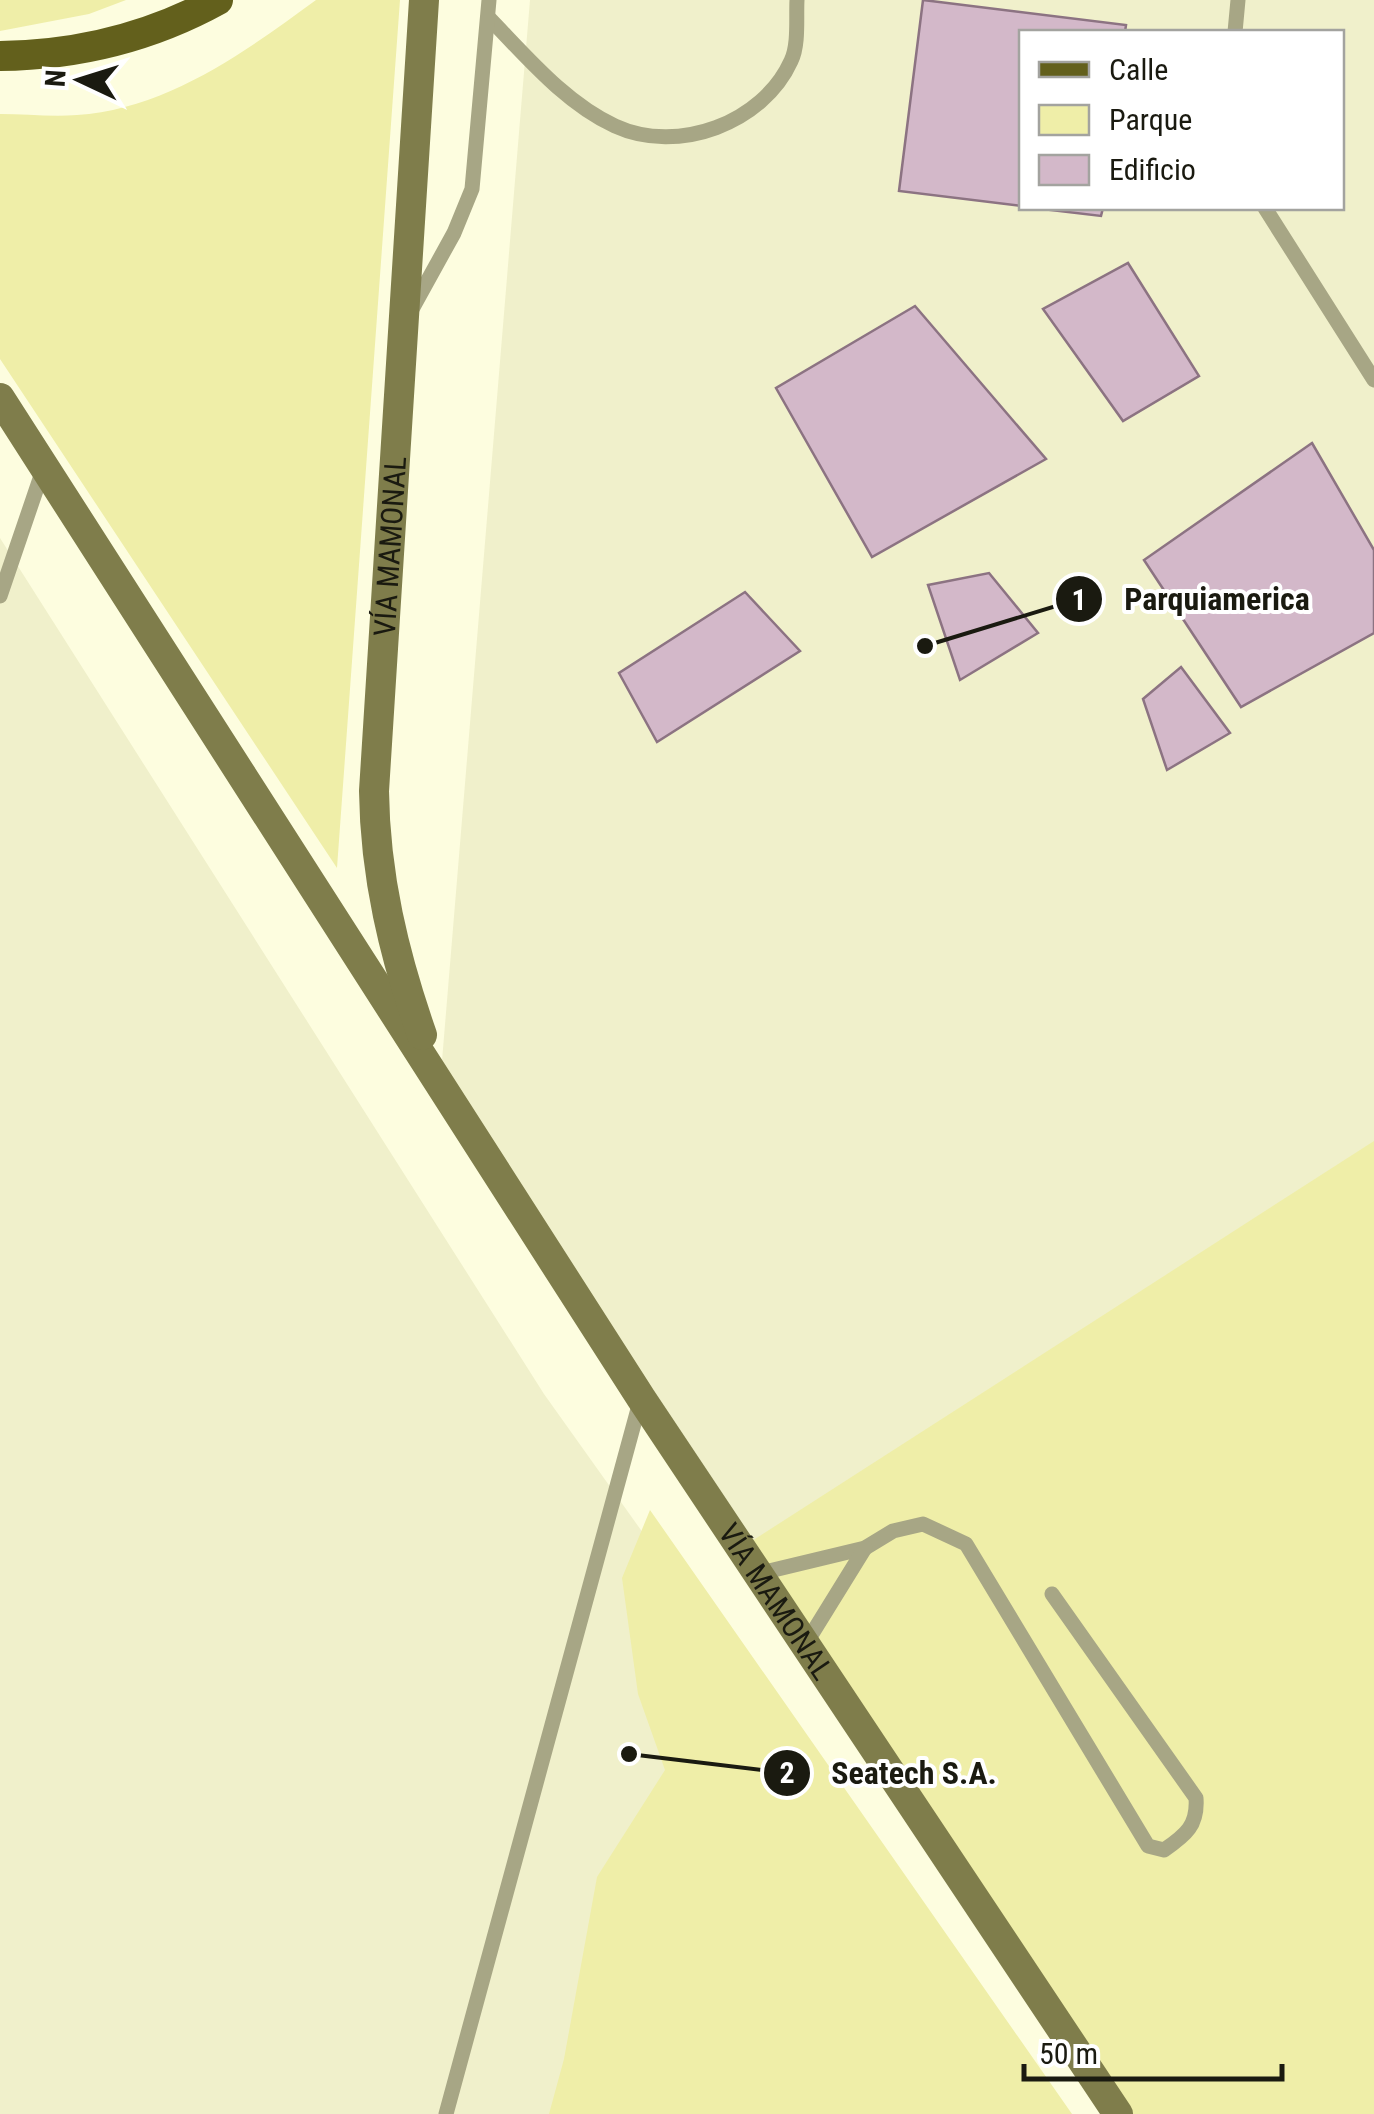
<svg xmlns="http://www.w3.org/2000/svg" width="1374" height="2114" viewBox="0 0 1374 2114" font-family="'Roboto Condensed',sans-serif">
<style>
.built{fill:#f0f0cb;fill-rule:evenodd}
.green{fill:#efeea8}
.building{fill:#d3b8c9;stroke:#8c7382;stroke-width:2.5}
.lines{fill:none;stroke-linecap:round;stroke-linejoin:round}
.lane{stroke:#a7a685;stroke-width:15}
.secondary{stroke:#7f7d4b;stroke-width:30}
.primary{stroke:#63601c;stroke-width:30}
.labels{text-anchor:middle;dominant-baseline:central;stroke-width:8;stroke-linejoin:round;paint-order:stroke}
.street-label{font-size:30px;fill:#1a1a10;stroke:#fff}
.leader{fill:none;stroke:#1a1a10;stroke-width:4}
.callout-dot{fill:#1a1a10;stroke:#fff;stroke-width:4}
.mark-label{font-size:30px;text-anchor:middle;font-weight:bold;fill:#fff}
.callout-label{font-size:32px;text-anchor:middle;font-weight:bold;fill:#1a1a10;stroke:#fff;stroke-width:8;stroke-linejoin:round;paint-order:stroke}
</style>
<rect width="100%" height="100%" fill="#fdfddf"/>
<g class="built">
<path d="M530 0H1374V2114H1118L440 1085ZM1022 32H1342V208H1022Z"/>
<path d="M0 538 544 1394 1057 2114H0Z"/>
</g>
<g class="green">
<path d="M0 0H126L89 14 0 31Z"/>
<path d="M316 0H400L337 868 0 359V114C25 114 52 117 77 115 167 109 245 52 316 0Z"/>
<path d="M1374 1141V2114H1118L741 1548Z"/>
<path d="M650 1510 1072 2114H549L564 2059 597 1877 665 1770 638 1694 622 1578Z"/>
</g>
<g class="building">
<path d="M923 0 1126 25 1125 32H1022V206L899 191Z"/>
<path d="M1034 208H1103L1101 216Z"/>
<path d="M1128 263 1199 376 1123 421 1043 309Z"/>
<path d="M915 306 1046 459 872 557 776 388Z"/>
<path d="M1312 443 1374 550V633L1241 707 1144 560Z"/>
<path d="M989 573 1038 633 960 680 928 585Z"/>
<path d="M745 592 800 651 657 742 619 673Z"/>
<path d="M1181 667 1230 733 1167 770 1143 699Z"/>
</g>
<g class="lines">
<g class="lane">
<path d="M488 17C526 56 565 103 615 126 678 155 763 123 791 61 799 45 796 18 797 0"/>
<path d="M1235 32 1238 0"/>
<path d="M1265 208 1374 380"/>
<path d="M412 309 454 233 472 189 489 0"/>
<path d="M0 596 44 467"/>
<path d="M757 1574 865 1548 893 1531 923 1524 966 1544 1148 1846 1164 1850C1186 1835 1198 1825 1196 1798L1052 1594"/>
<path d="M805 1645 865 1548"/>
<path d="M446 2114 641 1398"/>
</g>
<g class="secondary">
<path id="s1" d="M0 398 641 1398 1118 2114"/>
<path id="s2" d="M422 1035C394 955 375 876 374 791L424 0"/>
</g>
<path class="primary" d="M0 56C77 55 151 37 218 0"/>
</g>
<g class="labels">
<g class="street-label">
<text stroke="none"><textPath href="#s2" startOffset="495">VÍA MAMONAL</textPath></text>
<text stroke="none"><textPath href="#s1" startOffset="1432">VÍA MAMONAL</textPath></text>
</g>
</g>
<path class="leader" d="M925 646L1079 599M629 1754L787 1773"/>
<g class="callout-dot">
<circle cx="925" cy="646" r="10"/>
<circle cx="629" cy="1754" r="10"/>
<circle cx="1079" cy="599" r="25"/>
<circle cx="787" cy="1773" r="25"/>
</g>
<g class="mark-label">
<text x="1079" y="610">1</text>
<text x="787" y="1783">2</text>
</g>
<g class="callout-label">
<text x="1217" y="610">Parquiamerica</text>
<text x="914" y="1784">Seatech S.A.</text>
</g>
<rect x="1019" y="30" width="325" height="180" fill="#ffffff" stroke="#a3a39f" stroke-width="2.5"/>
<rect x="1039" y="62" width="50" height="15" fill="#63601c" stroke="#a3a39f" stroke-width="2.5"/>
<text x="1109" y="80" font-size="30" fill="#1a1a10">Calle</text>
<rect x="1039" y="105" width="50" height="30" fill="#efeea8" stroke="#a3a39f" stroke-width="2.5"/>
<text x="1109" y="130" font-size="30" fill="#1a1a10">Parque</text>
<rect x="1039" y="155" width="50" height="30" fill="#d3b8c9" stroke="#a3a39f" stroke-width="2.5"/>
<text x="1109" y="180" font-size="30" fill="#1a1a10">Edificio</text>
<g transform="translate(80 80) rotate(274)" stroke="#ffffff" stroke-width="8" paint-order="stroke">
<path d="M0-8L18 38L0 25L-18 38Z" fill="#1a1a10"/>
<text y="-15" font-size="28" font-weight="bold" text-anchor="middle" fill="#1a1a10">N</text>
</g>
<path d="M1024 2064v15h258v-15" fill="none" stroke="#1a1a10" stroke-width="5"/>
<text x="1039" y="2064" font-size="30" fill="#1a1a10" stroke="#ffffff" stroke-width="8" paint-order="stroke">50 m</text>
</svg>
